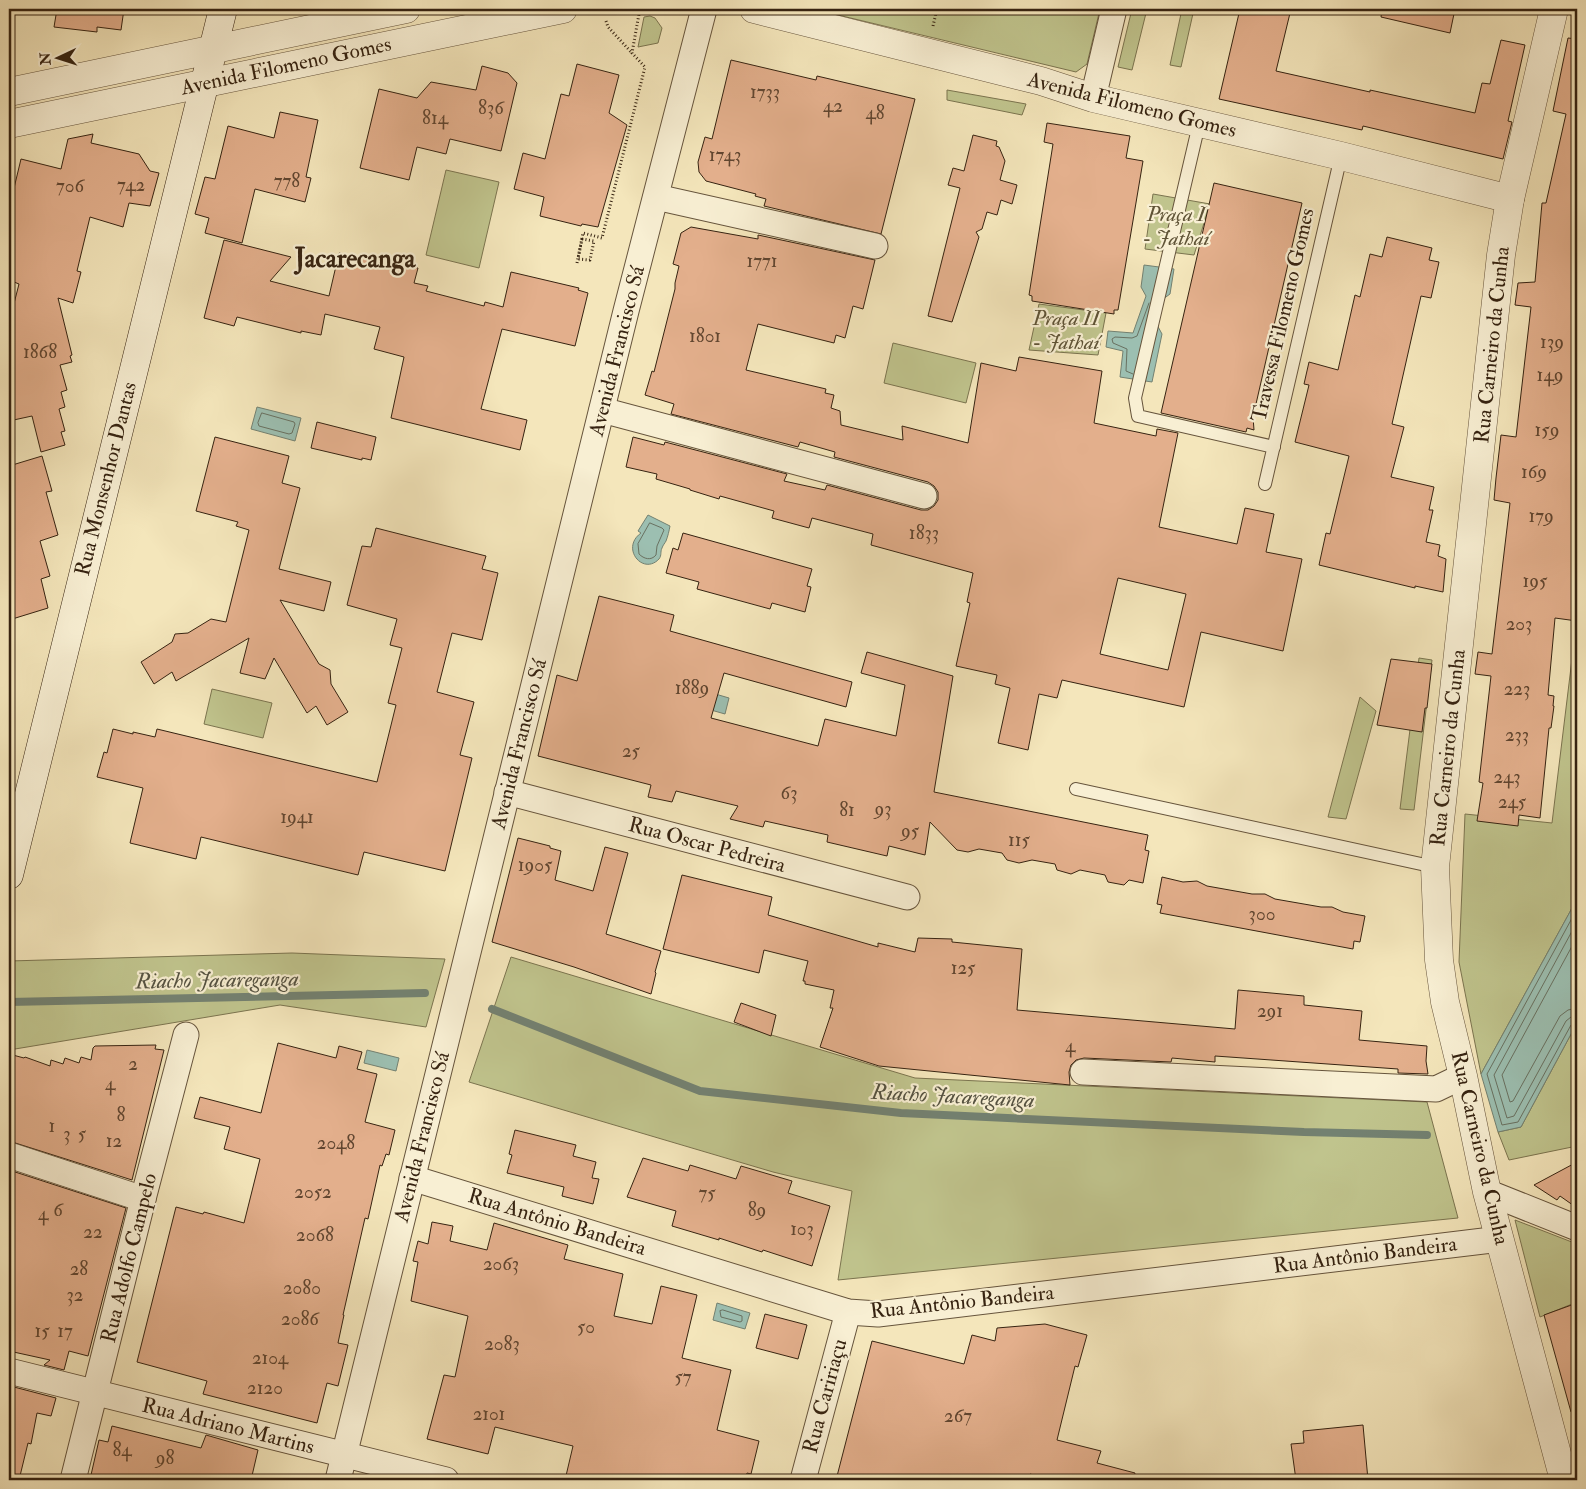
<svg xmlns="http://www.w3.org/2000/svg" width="1586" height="1489" viewBox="0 0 1586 1489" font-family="'IM FELL Double Pica',serif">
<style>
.green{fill:#c0c48d;stroke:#7b744f}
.water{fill:#9cbfb1;stroke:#738171}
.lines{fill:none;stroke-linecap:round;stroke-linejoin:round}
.shore{stroke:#697161;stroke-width:1}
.stream{stroke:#738171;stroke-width:8}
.building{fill:#e3af8c;stroke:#362311;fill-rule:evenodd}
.service-casing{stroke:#66543c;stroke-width:14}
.minor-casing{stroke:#66543c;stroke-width:27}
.tertiary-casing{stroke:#66543c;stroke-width:29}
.secondary-casing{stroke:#362311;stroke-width:29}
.path{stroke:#362311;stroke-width:3;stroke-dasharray:1 2.5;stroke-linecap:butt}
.service{stroke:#f8efd3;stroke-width:12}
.minor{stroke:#f8efd3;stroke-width:25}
.tertiary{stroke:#f8efd3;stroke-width:28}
.secondary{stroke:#f8efd3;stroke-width:28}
.labels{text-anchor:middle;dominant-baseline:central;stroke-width:4.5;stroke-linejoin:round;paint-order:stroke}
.number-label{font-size:19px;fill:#614630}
.street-label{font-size:21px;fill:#362311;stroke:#f8efd3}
.park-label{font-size:21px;font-style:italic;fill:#5f5336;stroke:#f8efd3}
.water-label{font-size:22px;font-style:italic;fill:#555241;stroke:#f8efd3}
.district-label{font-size:26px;font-weight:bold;fill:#362311;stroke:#f8efd3}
</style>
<rect width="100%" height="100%" fill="#f4e6bb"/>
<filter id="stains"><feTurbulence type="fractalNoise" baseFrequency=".004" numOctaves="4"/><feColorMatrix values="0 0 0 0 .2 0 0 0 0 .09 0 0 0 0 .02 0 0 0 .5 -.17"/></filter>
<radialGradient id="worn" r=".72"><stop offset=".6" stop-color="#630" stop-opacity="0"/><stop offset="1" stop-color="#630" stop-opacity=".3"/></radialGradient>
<g class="green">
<path d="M813 9H1100L1087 64 1076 72Z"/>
<path d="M1132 9H1147L1132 70 1118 67Z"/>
<path d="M1182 9H1194L1181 67 1170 65Z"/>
<path d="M650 16 655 18 662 28 658 43 638 47 644 17Z"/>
<path d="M947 91V90L1026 104 1022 115 947 100Z"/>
<path d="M446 170 499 182 479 268 426 255Z"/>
<path d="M1153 194 1210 204 1194 255 1145 249Z"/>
<path d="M1039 304 1106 313 1098 355 1029 350Z"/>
<path d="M893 343 976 363 966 403 884 383Z"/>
<path d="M1577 618V899L1481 1074 1459 962 1465 814 1552 823Z"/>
<path d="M1419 658 1432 660 1414 810 1400 809Z"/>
<path d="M212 689 272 703 263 738 204 724Z"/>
<path d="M1360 697 1376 711 1346 819 1328 817Z"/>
<path d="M292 953 445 959 426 1027 280 1005 9 1050V961Z"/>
<path d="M511 957 915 1078 1427 1102 1458 1218 838 1280 852 1191 773 1172 469 1082Z"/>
<path d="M1577 1023V1146L1509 1160 1498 1132 1521 1127Z"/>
<path d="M1515 1220 1577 1244V1302L1540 1317Z"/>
</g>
<g class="water">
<path d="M1144 265 1174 269 1170 294 1159 302 1156 323 1162 334 1152 382 1120 377 1123 351 1106 347 1108 331 1133 333 1146 296 1141 287Z"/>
<path d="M257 407 301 418 295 441 251 429Z"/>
<path d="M648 515 670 526C669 531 668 536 666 541 665 543 663 545 662 548 660 552 662 555 659 559 643 576 620 548 641 533L638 531Z"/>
<path d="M695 688 729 698 725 714 690 704Z"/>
<path d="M1577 899V1023L1521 1127 1498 1132 1481 1074Z"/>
<path d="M367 1050 399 1058 396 1071 364 1063Z"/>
<path d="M717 1303 750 1313 745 1329 713 1320Z"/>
</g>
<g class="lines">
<g class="shore">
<path d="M1133 374 1126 371 1127 349 1113 343 1112 339 1115 337 1132 338 1137 336 1149 303"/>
<path d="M262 413 294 422 295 424 292 433 289 434 259 426 258 423Z"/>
<path d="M650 523 662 528 664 530 657 546 656 555C651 561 644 559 639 554L638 544Z"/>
<path d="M1577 909 1487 1074 1502 1125 1518 1122 1571 1025 1577 1022"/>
<path d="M1577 922 1494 1075 1507 1118 1514 1116 1566 1021 1571 1017 1577 1016"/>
<path d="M1577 937 1502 1075 1510 1102 1513 1101 1560 1016 1568 1010 1577 1008"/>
<path d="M723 1310 742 1316V1321L740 1322 721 1317 720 1311Z"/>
</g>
<g class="stream">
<path d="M9 1002 425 993"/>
<path d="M492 1009 700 1091 901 1113 1304 1132 1427 1135"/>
</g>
</g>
<g class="building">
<path d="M57 9H124L121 30 97 27V32L54 27Z"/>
<path d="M1240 9H1291L1276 71 1370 92V90L1475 113 1482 83 1490 84 1501 40 1525 45 1508 121 1512 122 1503 159 1363 126 1362 130 1219 99Z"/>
<path d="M1382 9H1455L1450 33 1381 17Z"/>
<path d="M1568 38 1577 39V481L1573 533 1577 534V621L1555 618 1548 695 1554 696 1553 706H1554L1551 728H1549L1540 818 1519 815 1518 826 1477 821 1483 783 1479 782 1491 676 1475 674 1478 652 1492 654 1510 503 1494 500 1496 478 1501 435 1516 437 1531 307 1515 305 1518 283 1535 282 1542 203H1546L1566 114 1553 111Z"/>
<path d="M731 60 816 80 817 76 915 99 881 234 764 206 766 199 755 196 756 194 706 181 699 172 698 162 705 137 712 139Z"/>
<path d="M577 64 619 75 609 113 627 125 598 227 582 224 581 226 540 216 544 197 514 189 523 153 545 159 561 94 569 96Z"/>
<path d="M482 66 508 73 517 83 501 151 450 139 446 154 417 147 409 180 360 168 379 89 417 98 431 82 476 90Z"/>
<path d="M280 112 318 120 306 177 311 178 305 202 255 189 242 243 205 233 209 218 195 214 205 177 215 179 228 126 274 138Z"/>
<path d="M1047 123 1130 136 1126 158 1143 161 1118 310H1114V314L1032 301V296L1029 295 1053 144 1044 142Z"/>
<path d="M93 134 91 143 139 154 150 171 159 173 150 206 129 203 123 227 90 217 77 271 81 272 73 303 58 298 72 355 70 356 72 362 60 365 67 390 61 392 65 407 59 409 65 431 61 432 65 445 41 452 32 416 9 421V323L19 284 9 280V209L21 159 61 169 68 139Z"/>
<path d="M973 135 997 141 996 146 999 147 1005 161 1000 180 1017 185 1012 204 1001 200 997 215 987 212 982 229 976 232 979 237 952 322 928 316 960 188 948 185 953 168 964 171Z"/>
<path d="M1214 183 1302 203 1253 417 1254 430 1247 428 1246 432 1161 413Z"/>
<path d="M691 227 758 239V235L875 260 863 309 853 306 845 338 836 335 834 343 758 324 746 370 826 389 825 393 834 395 831 408 840 411 841 425 903 440 902 426 968 443 981 363 1016 371 1019 357 1102 371 1094 423 1156 436 1157 429 1178 433 1159 527 1237 544 1245 508 1274 514 1266 552 1302 559 1283 651 1201 632 1184 707 1062 680 1057 698 1039 694 1028 750 998 743 1010 688 995 684 997 675 956 666 970 603 967 602 973 573 871 545 873 534 812 518 809 528 772 518 774 511 720 496 719 499 690 490V489L656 479 657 474 626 467 633 437 664 445 665 442 787 474 784 481 825 490 827 485 921 510H928L934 506 938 500V492L934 486 928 482 834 457 835 452 800 442 798 447 671 414 674 404 645 395 652 371 654 372 675 289V283L679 266 673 264 681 233ZM1118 578 1186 594 1168 670 1100 654Z"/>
<path d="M1387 237 1432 248 1429 260 1439 262 1431 298 1421 296 1392 424 1404 427 1391 477 1434 487 1429 510H1433L1426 542 1440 545 1438 556 1446 559 1443 592 1415 586V588L1319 565 1326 533 1330 534 1349 456 1295 442 1309 385 1304 384 1309 362 1338 370 1355 295 1360 297 1370 254 1382 257Z"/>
<path d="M224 240 291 257 270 281 329 296 339 253 418 268 414 283 428 286 426 291 484 306 485 302 503 307 511 272 579 288 578 290 588 293 575 346 502 329 481 409 527 420 520 450 391 418 404 357 374 349 380 327 325 314 321 335 301 331V333L237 317 234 326 204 318Z"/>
<path d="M317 422 376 437 371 460 362 458V460L311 448Z"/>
<path d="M215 437 289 456 282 483 300 488 279 569 331 582 324 611 280 600 319 664 330 670 331 684 348 712 327 725 316 706 307 713 274 658 265 679 240 673 249 638 176 681 172 672 154 684 141 662 172 642 175 634 188 633 211 619 226 622 249 530 236 526 238 522 196 511Z"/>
<path d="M42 456 52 491 46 492 58 535 40 541 50 576 41 579 48 608 9 620V466Z"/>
<path d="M376 528 486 556 482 569 498 573 482 640 452 633 437 692 474 702 460 755 472 758 445 871 364 852 358 875 201 837 196 859 130 843 143 788 97 777 104 752 107 753 113 729 133 734V732L155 737 157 729 377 782 396 705 388 703 402 648 390 645 397 619 347 605 362 546 371 547Z"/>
<path d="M683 533 812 569 807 586 811 587 805 612 772 603 770 609 697 589 699 582 666 573 673 548 678 550Z"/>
<path d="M599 596 674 615 670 631 852 682 846 707 724 673 711 718 818 746 825 719 896 736 905 685 861 673 867 652 953 676 934 792 1148 835 1145 850 1149 851 1143 883 1129 880 1124 885 1108 882 1105 875 1080 870 1071 874 1057 870 1055 864 1032 860 1019 863 1007 860 1002 853 979 849 968 852 957 850 930 822 925 855 889 846 887 856 827 842 828 835 765 821 763 827 730 819 738 806 676 791 672 802 648 797 651 785 538 756 557 675 577 681Z"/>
<path d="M1391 659 1432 664 1427 708H1425L1422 732 1377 725Z"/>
<path d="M518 838 550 846V848L561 851 555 880 593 891 605 847 628 853 606 934 661 951 655 972 656 973 651 994 574 967 492 942Z"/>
<path d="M682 875 772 897 768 915 878 947V943L915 952 918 938 952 939V942L1022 949 1017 1010 1235 1029 1238 990 1304 996V1005L1362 1011 1359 1040 1427 1046 1426 1061 1428 1074 1398 1073V1069L1370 1067 1215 1056V1062L1172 1058 1171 1062 1084 1058 1076 1060 1071 1065 1069 1072 1070 1085 879 1066 820 1047 833 1008H830L834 990 805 984V981H803L808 961 764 950 759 973 663 949Z"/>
<path d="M1162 877 1183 882 1197 881 1207 886 1252 894H1265L1275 899 1321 907H1332L1343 912 1365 916 1360 942 1354 941 1353 949 1160 913 1162 905 1157 904Z"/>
<path d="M741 1003 776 1015 771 1036 734 1022Z"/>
<path d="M278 1043 336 1058 339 1046 362 1052 357 1069 377 1074 365 1122 395 1130 389 1155 386 1154 382 1166 380 1165 368 1219 365 1218 343 1315H344L338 1343 348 1345 338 1386 327 1383 317 1423 203 1394 207 1381 137 1362 176 1207 203 1214 204 1212 244 1223 260 1159 224 1149 230 1127 194 1118 200 1097 261 1113Z"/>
<path d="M156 1045 155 1049 164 1050 132 1180 9 1141V1054L24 1058 25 1057 50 1066 51 1060 63 1064 65 1058 79 1063 81 1057 91 1060 93 1048 95 1046Z"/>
<path d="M515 1130 576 1145 573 1156 596 1162 592 1178 599 1179 593 1204 562 1196 564 1187 507 1173 512 1155 509 1154Z"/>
<path d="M643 1158 688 1171 690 1165 736 1179 741 1166 792 1181 788 1193 830 1206 812 1266 763 1250 762 1252 719 1238V1240L672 1226 676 1211 627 1197Z"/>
<path d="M1577 1162V1208L1560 1196 1557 1200 1534 1185Z"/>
<path d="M9 1170 126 1208 88 1356 69 1351 64 1370 44 1365 50 1360 9 1351Z"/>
<path d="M432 1222 453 1226 450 1241 487 1250 494 1223 568 1245 564 1259 623 1274 614 1316 652 1324 661 1286 697 1295 682 1358 731 1370 717 1430 759 1441 751 1474 747 1473 745 1480H565L573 1446 495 1427 488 1454 427 1439 444 1375 455 1377 468 1316 411 1301 418 1262 413 1261 418 1241 428 1244Z"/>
<path d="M1577 1303V1411L1571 1412 1544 1315Z"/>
<path d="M765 1314 807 1325 798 1359 756 1348Z"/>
<path d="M1045 1324 1087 1335 1078 1367 1075 1366 1057 1440 1101 1451 1097 1463 1135 1473 1134 1480H1052L1030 1474 1028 1480H836L872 1341 964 1364 972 1335 995 1341 997 1328Z"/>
<path d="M14 1387 56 1398 51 1416 37 1413 31 1444 28 1443 19 1480H9V1390Z"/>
<path d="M1363 1425 1368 1480H1296L1291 1444 1304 1443 1303 1431Z"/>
<path d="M112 1426 201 1448 206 1435 258 1450 251 1480H113L91 1475 99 1440 108 1442Z"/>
</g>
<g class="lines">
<defs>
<g id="service">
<path d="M1199 124 1135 398 1138 416 1274 447"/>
<path d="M1265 484 1341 156"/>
<path d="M1076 789 1435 867"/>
</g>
<g id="minor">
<path d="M1093 98 1114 9"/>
<path d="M656 197 875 246"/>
<path d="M602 410 924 496"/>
<path d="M507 792 907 897"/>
<path d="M1083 1072 1436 1089 1463 1076"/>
<path d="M9 1155 143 1199"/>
<path d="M412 1178 848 1312 878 1314 1500 1239"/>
<path d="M1487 1192 1577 1228"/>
<path d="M9 1371 446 1480"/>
<path d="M73 1480 143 1199 186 1035"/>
<path d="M338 1480 626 311 704 9"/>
<path d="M803 1480 848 1312"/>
</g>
<g id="tertiary">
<path d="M754 9 1041 81 1093 98 1341 156 1510 199"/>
<path d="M1554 9 1510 199 1501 255 1435 867 1439 960 1445 1002 1463 1076 1487 1192 1564 1480"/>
<path d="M9 92 406 9"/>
<path d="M9 124 563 9"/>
</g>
<path id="secondary" d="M9 875 223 9"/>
</defs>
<use href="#service" class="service-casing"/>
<use href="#minor" class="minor-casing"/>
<use href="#tertiary" class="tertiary-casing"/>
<use href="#secondary" class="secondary-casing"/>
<g class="path">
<path d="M606 21 608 27 632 53"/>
<path d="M933 26 937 9"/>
<path d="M582 239 594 241 590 260 578 259Z"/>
<path d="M577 263 583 233 602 238 645 67 632 53 639 14"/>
</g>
<use href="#service" class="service"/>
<use href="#minor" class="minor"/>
<use href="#tertiary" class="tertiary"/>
<use href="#secondary" class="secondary"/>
</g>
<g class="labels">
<g class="number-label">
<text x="765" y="92">1733</text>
<text x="833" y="106">42</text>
<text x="491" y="108">836</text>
<text x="875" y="113">48</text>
<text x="435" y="118">814</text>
<text x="725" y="155">1743</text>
<text x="287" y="181">778</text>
<text x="131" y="185">742</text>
<text x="70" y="186">706</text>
<text x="762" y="261">1771</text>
<text x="705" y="336">1801</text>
<text x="1552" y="342">139</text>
<text x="40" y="352">1868</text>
<text x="1550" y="375">149</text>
<text x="1547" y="430">159</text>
<text x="1534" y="472">169</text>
<text x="1541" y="516">179</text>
<text x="924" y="533">1833</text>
<text x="1535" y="581">195</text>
<text x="1519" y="624">203</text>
<text x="692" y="688">1889</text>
<text x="1517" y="689">223</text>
<text x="1517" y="735">233</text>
<text x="631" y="751">25</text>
<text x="1507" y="777">243</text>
<text x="789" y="793">63</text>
<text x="1512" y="802">245</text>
<text x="883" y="809">93</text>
<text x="847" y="810">81</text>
<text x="297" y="817">1941</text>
<text x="910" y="831">95</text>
<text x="1019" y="840">115</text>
<text x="535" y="865">1905</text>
<text x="1262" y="914">300</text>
<text x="963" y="968">125</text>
<text x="1270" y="1011">291</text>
<text x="1070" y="1046">4</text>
<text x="133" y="1064">2</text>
<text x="110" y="1084">4</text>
<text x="121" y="1115">8</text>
<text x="52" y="1126">1</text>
<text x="67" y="1134">3</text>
<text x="82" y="1134">5</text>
<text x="114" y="1141">12</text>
<text x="336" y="1143">2048</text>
<text x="313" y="1192">2052</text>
<text x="707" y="1193">75</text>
<text x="58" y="1210">6</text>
<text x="757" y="1210">89</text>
<text x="43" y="1214">4</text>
<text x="802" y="1229">103</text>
<text x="93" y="1232">22</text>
<text x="315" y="1235">2068</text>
<text x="501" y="1264">2063</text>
<text x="79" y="1269">28</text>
<text x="302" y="1288">2080</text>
<text x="75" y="1295">32</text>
<text x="300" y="1319">2086</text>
<text x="586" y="1327">50</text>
<text x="42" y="1331">15</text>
<text x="65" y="1331">17</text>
<text x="502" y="1344">2083</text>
<text x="270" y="1358">2104</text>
<text x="683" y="1377">57</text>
<text x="265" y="1388">2120</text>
<text x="489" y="1414">2101</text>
<text x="958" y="1416">267</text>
<text x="122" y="1450">84</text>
<text x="165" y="1458">98</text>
</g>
<g class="street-label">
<text transform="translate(286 66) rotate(-12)">Avenida Filomeno Gomes</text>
<text transform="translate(1132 105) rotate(14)">Avenida Filomeno Gomes</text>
<text transform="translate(1283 315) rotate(-77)">Travessa Filomeno Gomes</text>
<text transform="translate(1492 345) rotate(-84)">Rua Carneiro da Cunha</text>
<text transform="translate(617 351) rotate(-76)">Avenida Francisco Sá</text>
<text transform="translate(106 479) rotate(-76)">Rua Monsenhor Dantas</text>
<text transform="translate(519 744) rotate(-76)">Avenida Francisco Sá</text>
<text transform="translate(1448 748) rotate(-84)">Rua Carneiro da Cunha</text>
<text transform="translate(707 845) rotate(15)">Rua Oscar Pedreira</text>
<text transform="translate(422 1137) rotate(-76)">Avenida Francisco Sá</text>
<text transform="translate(1480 1148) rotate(77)">Rua Carneiro da Cunha</text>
<text transform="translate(557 1222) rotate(17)">Rua Antônio Bandeira</text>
<text transform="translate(1365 1255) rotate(-7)">Rua Antônio Bandeira</text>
<text transform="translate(129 1258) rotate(-76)">Rua Adolfo Campelo</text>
<text transform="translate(962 1302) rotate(-6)">Rua Antônio Bandeira</text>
<text transform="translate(825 1396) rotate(-75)">Rua Caririaçu</text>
<text transform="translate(228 1426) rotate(14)">Rua Adriano Martins</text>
</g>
<g class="park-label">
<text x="1176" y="214">Praça I<tspan x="1176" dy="24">- Jathaí</tspan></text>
<text x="1066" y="318">Praça II<tspan x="1066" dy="24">- Jathaí</tspan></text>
</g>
<g class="water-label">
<text transform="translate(217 980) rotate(-1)">Riacho Jacareganga</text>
<text transform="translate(953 1096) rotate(3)">Riacho Jacareganga</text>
</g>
<g class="district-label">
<text x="355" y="259">Jacarecanga</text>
</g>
</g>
<rect width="1586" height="1489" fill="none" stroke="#f4e6bb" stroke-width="30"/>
<rect x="10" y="10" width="1566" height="1469" fill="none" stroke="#362311" stroke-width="2.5"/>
<rect x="15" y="15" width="1556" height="1459" fill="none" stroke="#362311"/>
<g transform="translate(58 58) rotate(266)" stroke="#f8efd3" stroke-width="4" paint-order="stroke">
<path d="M0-4L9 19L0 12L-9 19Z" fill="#362311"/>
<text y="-8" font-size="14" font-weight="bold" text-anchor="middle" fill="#362311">N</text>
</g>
<rect width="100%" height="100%" filter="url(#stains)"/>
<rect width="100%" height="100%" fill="url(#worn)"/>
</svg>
